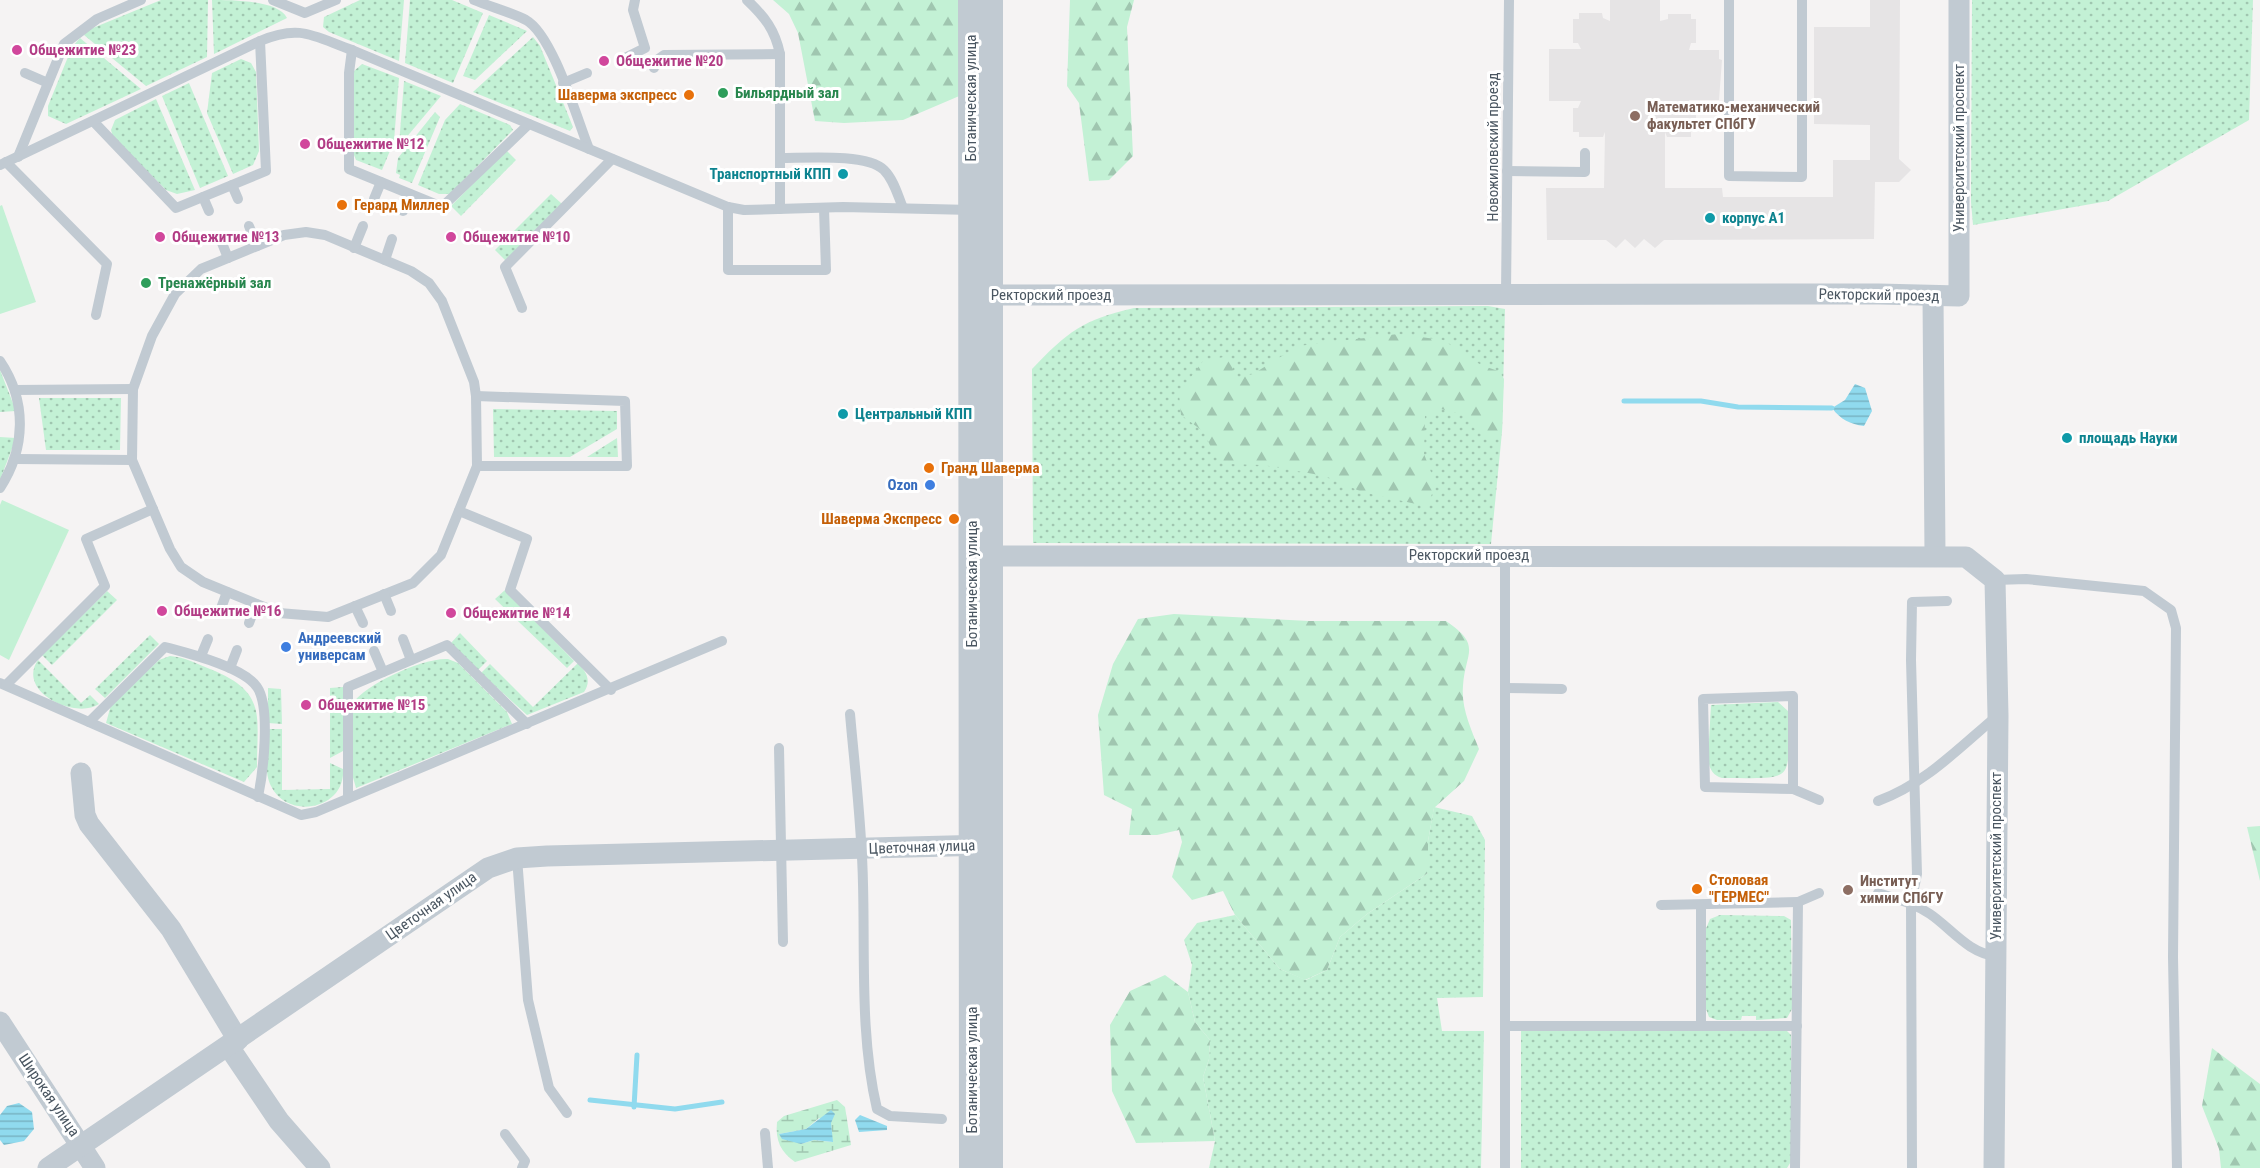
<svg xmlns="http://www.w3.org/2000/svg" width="2260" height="1168" viewBox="0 0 2260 1168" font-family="'Roboto Condensed',sans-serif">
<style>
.education{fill:#e6e4e5}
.grass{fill:url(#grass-dots)}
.forest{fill:url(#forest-firs)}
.wetland{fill:url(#wetland-marsh);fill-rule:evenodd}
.garden{fill:#c3f1d5}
.water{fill:url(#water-rules)}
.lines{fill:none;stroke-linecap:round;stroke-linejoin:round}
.stream{stroke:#90daee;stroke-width:5}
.service{stroke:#c1cad2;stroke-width:10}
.minor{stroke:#c1cad2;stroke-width:21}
.tertiary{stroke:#c1cad2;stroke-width:26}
.hotel-dot{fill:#d1479c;stroke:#fff;stroke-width:2}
.leisure-dot{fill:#2e9e5b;stroke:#fff;stroke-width:2}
.food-dot{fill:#e8710a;stroke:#fff;stroke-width:2}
.education-dot{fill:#8d6e63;stroke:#fff;stroke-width:2}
.culture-dot{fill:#0f9aa8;stroke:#fff;stroke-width:2}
.shop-dot{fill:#3f7fe0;stroke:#fff;stroke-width:2}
.labels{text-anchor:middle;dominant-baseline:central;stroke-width:6;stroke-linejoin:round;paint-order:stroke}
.hotel-label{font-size:15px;font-weight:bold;fill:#b23c85;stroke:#fff;text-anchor:start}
.leisure-label{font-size:15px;font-weight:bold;fill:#27864d;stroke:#fff;text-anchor:start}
.food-label{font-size:15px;font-weight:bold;fill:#c56008;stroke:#fff;text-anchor:start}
.street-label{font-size:15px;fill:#4a5661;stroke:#fff}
.education-label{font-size:15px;font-weight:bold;fill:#785e54;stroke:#fff;text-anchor:start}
.culture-label{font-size:15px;font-weight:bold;fill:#0d838f;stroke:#fff;text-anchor:start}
.shop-label{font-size:15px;font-weight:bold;fill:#366cbe;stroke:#fff;text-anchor:end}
</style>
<defs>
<pattern id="grass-dots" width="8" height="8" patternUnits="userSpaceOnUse" patternTransform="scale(1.5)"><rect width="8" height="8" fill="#c3f1d5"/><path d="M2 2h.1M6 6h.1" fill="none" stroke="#a0c6b0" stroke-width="1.8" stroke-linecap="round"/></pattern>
<pattern id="forest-firs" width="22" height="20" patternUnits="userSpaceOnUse" patternTransform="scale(1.5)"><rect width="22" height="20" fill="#c3f1d5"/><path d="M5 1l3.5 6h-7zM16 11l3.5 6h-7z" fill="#a0c6b0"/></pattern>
<pattern id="wetland-marsh" width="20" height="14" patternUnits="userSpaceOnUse" patternTransform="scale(1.5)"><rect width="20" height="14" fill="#c3f1d5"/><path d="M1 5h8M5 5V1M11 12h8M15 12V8" fill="none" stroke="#a0c6b0"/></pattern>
<pattern id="water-rules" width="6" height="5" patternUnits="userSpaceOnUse" patternTransform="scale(1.5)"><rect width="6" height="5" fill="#90daee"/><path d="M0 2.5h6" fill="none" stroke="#78b4c4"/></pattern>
</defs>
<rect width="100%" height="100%" fill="#f5f3f3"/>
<path class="education" d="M1610 0H1660V21L1668 19V14H1691V19H1696V43H1691L1689 50H1719V59L1722 60 1719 100H1689L1691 107H1696V132H1691V137H1667L1665 132V188H1722L1723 197H1833V160H1870V125L1814 124V27H1870V0H1900L1899 159 1911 170 1899 182H1875L1874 239 1664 240 1655 248 1644 239 1635 248 1625 239 1616 248 1606 240H1547L1546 188H1604L1605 132 1603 137H1579V132H1573V108H1578L1581 101H1549V49H1581L1578 43H1573V19H1579V13H1602L1603 18 1610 21Z"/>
<g class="grass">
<path d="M161 0H208L207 57 146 86 84 35 88 30Z"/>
<path d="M212 0C231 0 278 0 287 18L214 54Z"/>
<path d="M360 0H404L399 61 329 32 323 27 324 17Z"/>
<path d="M410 0H452L483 13 453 83 405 63Z"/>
<path d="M1972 0H2253L2249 120 2108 201 1973 225 1971 202Z"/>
<path d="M489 15 527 31 475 80 463 76Z"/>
<path d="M533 37 540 46 573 127 570 131 473 92Z"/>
<path d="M80 38 141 89 66 124 48 116V106L72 47Z"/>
<path d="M241 59 251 63 256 72 259 151 253 165 233 174 207 113 212 73Z"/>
<path d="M362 64 399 78 394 141 382 170 356 160 354 155V71Z"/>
<path d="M404 81 441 96 400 145H399Z"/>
<path d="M189 83 228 176 200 188 162 96Z"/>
<path d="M156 99 195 190 177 194 166 190 113 137 111 130 115 120Z"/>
<path d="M460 104 510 125 513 130 450 194H439L418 185 445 120Z"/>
<path d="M435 112 440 117 412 183 399 178 400 175 396 173 398 158Z"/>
<path d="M506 150 516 160 461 216 451 206Z"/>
<path d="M551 194 562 204 506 261 495 250Z"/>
<path d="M1488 306 1505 309 1502 432 1491 544 1033 543 1032 369C1068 331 1083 320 1134 308Z"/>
<path d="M0 370 16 411 0 412Z"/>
<path d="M39 398H121L120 450H46Z"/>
<path d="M493 409 617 411V429L570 457H494Z"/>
<path d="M0 437 16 438 0 480Z"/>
<path d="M617 438 618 457H587Z"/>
<path d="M505 590 574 661 567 668 495 599Z"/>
<path d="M107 591 117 600 52 665 42 655Z"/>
<path d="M460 633 487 661 478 670 451 643Z"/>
<path d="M150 635 159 644 105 698 95 689Z"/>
<path d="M170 656C185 657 197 664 210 669 267 692 257 714 257 767L244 782 106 723 111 705 159 660Z"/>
<path d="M448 659 458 663 507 712 512 724 356 788 352 774 353 703C365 684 425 657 448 659Z"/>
<path d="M38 660 81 703 90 695 99 704C76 720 16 692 38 660Z"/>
<path d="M578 663C586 672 592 680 584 692L527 715 481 673 490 664 533 707Z"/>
<path d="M343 687V751L330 758V688Z"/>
<path d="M268 688 281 689 282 724 268 723Z"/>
<path d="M1778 702 1788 711C1789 785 1796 778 1722 778 1712 775 1709 768 1708 758L1711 705Z"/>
<path d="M268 729H282V790L330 789V763L343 769C346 809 288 821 271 786 263 771 268 745 268 729Z"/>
<path d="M1434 807 1472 816 1485 840 1483 997 1437 998 1442 1031H1484L1481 1168H1209L1215 1141 1203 1077 1209 1059 1210 1040 1195 1022 1188 992 1192 965 1184 940 1197 923 1235 915 1280 969 1306 980 1327 970 1340 937 1367 914 1428 873V841Z"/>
<path d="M1720 915 1784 916 1791 920 1792 1009 1787 1018 1756 1020V1016H1742L1741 1020H1717L1709 1017 1705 1006V931L1710 919Z"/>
<path d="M1786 1030 1791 1035 1792 1160 1787 1168H1521V1031Z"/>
</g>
<g class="forest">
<path d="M773 0H961L964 94 903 120 844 123 815 121 798 33 789 14Z"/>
<path d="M1070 0H1134L1127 27 1133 156 1109 180 1089 181 1079 103 1067 86Z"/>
<path d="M1398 334 1443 340 1481 365 1498 371 1504 379 1502 432 1488 440 1474 428 1466 415 1441 409 1425 416 1424 454 1436 485 1428 503 1416 504 1362 492 1325 476 1263 465 1228 464 1214 454 1204 432 1181 415 1179 393 1203 361 1229 356 1233 366 1232 379 1253 374 1298 346Z"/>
<path d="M1174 614 1309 621H1446C1483 646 1465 652 1463 686 1461 708 1471 729 1479 749L1464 781 1434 808 1428 841V873L1367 914 1340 937 1327 970 1305 980 1280 969 1235 915 1223 891 1192 900 1172 877 1182 842 1179 830 1157 835H1129L1132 809 1104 795 1098 715 1113 664 1138 619Z"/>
<path d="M2260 826V881L2247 827Z"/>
<path d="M1165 975 1188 992 1195 1022 1210 1040 1209 1059 1203 1077 1215 1141 1136 1143 1112 1091 1110 1025 1130 991Z"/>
<path d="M2212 1048 2260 1084V1168H2221L2219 1149 2202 1106Z"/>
</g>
<path class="wetland" d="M837 1100 845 1107 851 1145 795 1162C781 1152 775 1141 777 1122L784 1116ZM819 1118 831 1123 832 1142 814 1140 801 1144 779 1134 806 1129Z"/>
<g class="garden">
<path d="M2 205 36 302 0 314V206Z"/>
<path d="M2 500 69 530 9 660 0 655V505Z"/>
</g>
<g class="water">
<path d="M1855 384 1865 388 1872 411 1864 426C1850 424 1841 420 1832 408L1845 400Z"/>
<path d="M19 1103 32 1112 34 1129 24 1141 4 1145 0 1140V1115L7 1106Z"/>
<path d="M831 1110 835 1114 831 1123 833 1142 814 1140 801 1144 782 1139 779 1134 806 1129Z"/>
<path d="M860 1115 887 1126V1130L859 1132 855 1120Z"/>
</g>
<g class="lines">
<g class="stream">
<path d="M1624 401H1701L1738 407 1832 408"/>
<path d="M590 1100 675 1109 722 1102"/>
<path d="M634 1107 637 1055"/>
</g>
<g class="service">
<path d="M273 0 305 13 336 0"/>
<path d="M474 0C491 7 510 12 526 20 553 35 577 119 589 149"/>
<path d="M747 0C765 17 775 30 780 54V209"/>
<path d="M1729 0V176L1802 177V0"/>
<path d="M352 50 349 73V169L442 207 529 124"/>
<path d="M625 58 645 48 633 10 635 0"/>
<path d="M654 68V62L664 55 780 54"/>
<path d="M25 73 48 83"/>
<path d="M563 83 587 73"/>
<path d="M93 121 176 208 266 171 260 41"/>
<path d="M18 157 64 44 97 19 141 0"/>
<path d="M781 158C805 158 867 153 884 170 894 180 898 196 903 208"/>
<path d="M6 162 107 264 96 315"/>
<path d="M0 165 260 41C300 24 313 36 352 50L728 207 744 210 843 207 972 210"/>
<path d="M1507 171 1585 172V153"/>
<path d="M232 185 238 199"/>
<path d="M203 197 209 211"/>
<path d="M374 199 381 182"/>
<path d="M728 207V270H826L824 208"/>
<path d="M403 211 410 194"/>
<path d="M249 226 257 246"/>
<path d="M306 232 325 235 411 271 429 283 442 301 474 382 476 396 477 466 441 555 413 583 328 617 279 613 203 582 181 567 170 549 132 460 133 389 152 336 175 294 201 269 284 235Z"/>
<path d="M220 238 228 258"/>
<path d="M354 248 363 226"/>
<path d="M385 260 392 239"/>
<path d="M1506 294 1509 0"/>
<path d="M522 308 505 267 612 159"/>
<path d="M0 361C27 401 26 448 0 488"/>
<path d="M15 390 133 389"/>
<path d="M476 396 625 401 627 466H477"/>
<path d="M16 459 132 460"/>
<path d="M459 511 527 539 510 590 611 690"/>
<path d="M1995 580 2026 579 2144 591 2171 610 2176 628 2173 957 2177 1168"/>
<path d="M384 594 391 611"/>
<path d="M355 606 363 623"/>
<path d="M220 611 227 592"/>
<path d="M249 623 256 604"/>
<path d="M403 639 411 660"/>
<path d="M374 651 383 672"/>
<path d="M201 656 208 639"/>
<path d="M230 668 237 650"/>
<path d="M0 683 301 815 316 812 722 641"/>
<path d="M6 685 105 586 86 539 153 509"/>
<path d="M1505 688 1562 689"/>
<path d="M850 714C855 771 862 827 863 884 865 957 860 1037 877 1109L890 1116 942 1119"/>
<path d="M89 722 165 647C187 653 244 667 257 687 271 707 263 773 258 797"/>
<path d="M779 748 783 942"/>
<path d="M1793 789V696L1703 699 1705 787 1793 789 1819 800"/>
<path d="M348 798V687L447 645 527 724"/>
<path d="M1878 801C1925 784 1960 747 1997 716"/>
<path d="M517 858 528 1000 549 1088 567 1113"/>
<path d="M1878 893C1896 899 1914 903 1930 914 1952 929 1968 953 1996 956"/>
<path d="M1661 905 1798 902"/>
<path d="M1701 905V1024"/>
<path d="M1505 1026H1797"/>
<path d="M765 1133 768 1168"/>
<path d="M505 1134 525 1161 522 1168"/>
<path d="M1505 1168V555"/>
<path d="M1795 1168 1798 902 1819 893"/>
<path d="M1912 1168 1911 903 1917 874 1911 660 1912 602 1947 601"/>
</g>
<g class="minor">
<path d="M975 295 1879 294 1959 296V0"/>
<path d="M1933 296 1935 555"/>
<path d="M975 556 1966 557 1995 580 1998 716 1994 1168"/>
<path d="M81 773 85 815 89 824 171 929 238 1040"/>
<path d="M0 1022 95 1168"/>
<path d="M229 1047 279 1121 320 1168"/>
<path d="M48 1168 488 868 517 858 547 856 988 845"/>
</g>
<g class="tertiary">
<path d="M971 0 972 1168"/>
<path d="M990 0V1168"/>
</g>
</g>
<g class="hotel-dot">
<circle cx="17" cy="50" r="6"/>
<circle cx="604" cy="61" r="6"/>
<circle cx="305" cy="144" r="6"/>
<circle cx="160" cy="237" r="6"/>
<circle cx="451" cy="237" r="6"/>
<circle cx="162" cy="611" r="6"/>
<circle cx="451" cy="613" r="6"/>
<circle cx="306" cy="705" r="6"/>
</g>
<g class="leisure-dot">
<circle cx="723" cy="93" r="6"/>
<circle cx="146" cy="283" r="6"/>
</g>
<g class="food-dot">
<circle cx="689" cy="95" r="6"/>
<circle cx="342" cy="205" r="6"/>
<circle cx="929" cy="468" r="6"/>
<circle cx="954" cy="519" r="6"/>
<circle cx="1697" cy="889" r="6"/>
</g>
<g class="education-dot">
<circle cx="1635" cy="116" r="6"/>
<circle cx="1848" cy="890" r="6"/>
</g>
<g class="culture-dot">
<circle cx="843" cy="174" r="6"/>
<circle cx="1710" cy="218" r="6"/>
<circle cx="843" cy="414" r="6"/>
<circle cx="2067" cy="438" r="6"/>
</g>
<g class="shop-dot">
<circle cx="930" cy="485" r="6"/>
<circle cx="286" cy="647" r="6"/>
</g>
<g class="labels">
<g class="hotel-label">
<text x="29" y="50">Общежитие №23</text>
<text x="616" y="61">Общежитие №20</text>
<text x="317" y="144">Общежитие №12</text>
<text x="172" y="237">Общежитие №13</text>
<text x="463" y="237">Общежитие №10</text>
<text x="174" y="611">Общежитие №16</text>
<text x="463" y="613">Общежитие №14</text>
<text x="318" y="705">Общежитие №15</text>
</g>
<g class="leisure-label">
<text x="735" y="93">Бильярдный зал</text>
<text x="158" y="283">Тренажёрный зал</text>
</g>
<g class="food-label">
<text x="677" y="95" text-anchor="end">Шаверма экспресс</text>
<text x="354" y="205">Герард Миллер</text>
<text x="941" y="468">Гранд Шаверма</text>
<text x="942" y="519" text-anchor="end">Шаверма Экспресс</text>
<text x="1709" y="880">Столовая<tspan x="1709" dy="17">"ГЕРМЕС"</tspan></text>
</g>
<g class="street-label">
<text transform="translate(971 98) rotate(-90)">Ботаническая улица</text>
<text transform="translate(1493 147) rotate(-90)">Новожиловский проезд</text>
<text transform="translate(1959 148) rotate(-90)">Университетский проспект</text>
<text x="1051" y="295">Ректорский проезд</text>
<text transform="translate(1879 295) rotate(1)">Ректорский проезд</text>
<text x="1469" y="555">Ректорский проезд</text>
<text transform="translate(972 584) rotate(-90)">Ботаническая улица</text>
<text transform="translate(922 847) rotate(-2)">Цветочная улица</text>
<text transform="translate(1996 856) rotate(-90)">Университетский проспект</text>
<text transform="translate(431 906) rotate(-35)">Цветочная улица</text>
<text transform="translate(972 1070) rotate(-90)">Ботаническая улица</text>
<text transform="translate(49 1095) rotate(56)">Широкая улица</text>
</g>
<g class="education-label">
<text x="1647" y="107">Математико-механический<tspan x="1647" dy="17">факультет СПбГУ</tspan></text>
<text x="1860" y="881">Институт<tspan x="1860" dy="17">химии СПбГУ</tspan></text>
</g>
<g class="culture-label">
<text x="831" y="174" text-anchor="end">Транспортный КПП</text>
<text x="1722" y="218">корпус А1</text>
<text x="855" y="414">Центральный КПП</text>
<text x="2079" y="438">площадь Науки</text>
</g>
<g class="shop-label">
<text x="918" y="485">Ozon</text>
<text x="298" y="638" text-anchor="start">Андреевский<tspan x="298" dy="17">универсам</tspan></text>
</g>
</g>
</svg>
